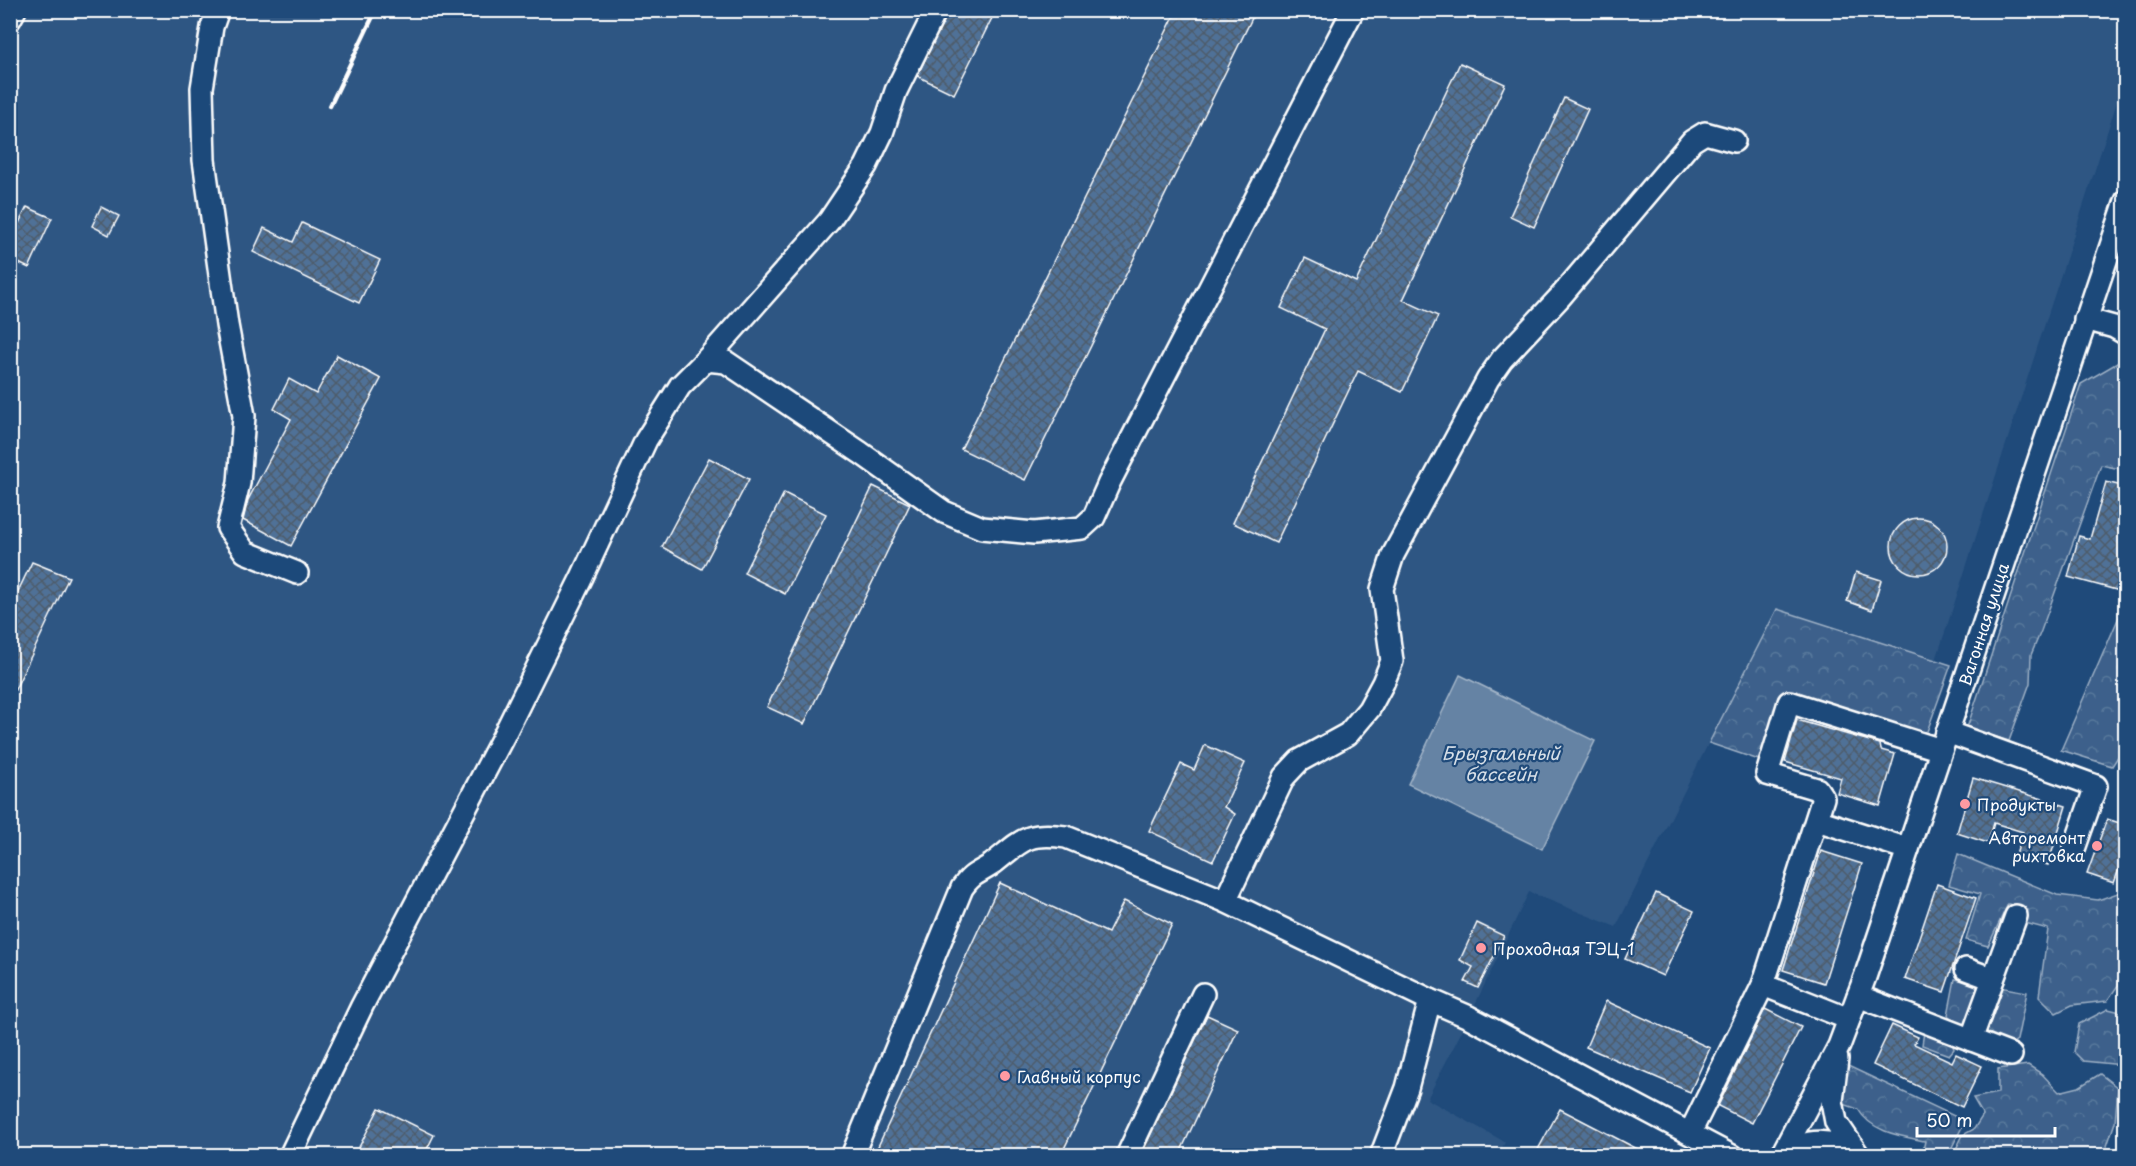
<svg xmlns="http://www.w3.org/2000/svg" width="2136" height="1166" viewBox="0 0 2136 1166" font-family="'Playpen Sans',sans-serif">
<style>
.built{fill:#2e5683}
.forest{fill:url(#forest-crowns);stroke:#9eb0c5;stroke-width:1.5}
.water{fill:#6583a4;stroke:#a3b5c8;stroke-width:1.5}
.building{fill:url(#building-cross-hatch);stroke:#fff;stroke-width:1.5}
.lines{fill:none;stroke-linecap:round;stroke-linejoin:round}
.minor-casing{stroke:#fff;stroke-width:26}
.minor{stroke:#1f4a7a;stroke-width:21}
.rail{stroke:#fff;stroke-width:4.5}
.poi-dot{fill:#ff9aa2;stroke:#1f4a7a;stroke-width:2}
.labels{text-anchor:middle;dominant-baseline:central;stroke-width:4.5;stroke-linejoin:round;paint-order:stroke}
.street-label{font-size:16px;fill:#fff;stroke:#1f4a7a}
.poi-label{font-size:16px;fill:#fff;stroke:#1f4a7a;text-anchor:start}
.water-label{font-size:18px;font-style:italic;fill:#d8e0e8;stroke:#1f4a7a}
</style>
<defs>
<pattern id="forest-crowns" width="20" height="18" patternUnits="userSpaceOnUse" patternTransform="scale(1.5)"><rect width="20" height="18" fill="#3c618b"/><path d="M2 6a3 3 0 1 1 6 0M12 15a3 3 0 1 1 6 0" fill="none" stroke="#59799c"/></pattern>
<pattern id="building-cross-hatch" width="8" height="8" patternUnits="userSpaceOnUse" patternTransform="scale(1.5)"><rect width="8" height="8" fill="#507197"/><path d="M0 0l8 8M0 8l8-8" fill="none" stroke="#4e5b6a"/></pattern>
</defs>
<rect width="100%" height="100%" fill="#1f4a7a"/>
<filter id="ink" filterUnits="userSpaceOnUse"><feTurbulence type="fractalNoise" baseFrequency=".0167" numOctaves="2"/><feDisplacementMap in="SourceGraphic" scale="12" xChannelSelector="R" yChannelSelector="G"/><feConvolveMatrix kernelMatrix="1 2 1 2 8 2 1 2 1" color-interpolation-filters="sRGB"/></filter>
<g filter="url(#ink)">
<path class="built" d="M2125 10 2126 74 1936 660 1776 609 1616 927 1529 892 1469 1017 1427 1099 1505 1142 1499 1155 11 1156 10 11Z"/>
<g class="forest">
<path d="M2119 362 2125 366V470L2101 465 2041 631 2031 655 2030 683 2009 741 1967 728 2081 384Z"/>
<path d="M2125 603V746L2112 766 2061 750Z"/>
<path d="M1777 609 1951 665 1925 737 1784 696 1759 760 1709 743Z"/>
<path d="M1958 854 2057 895 2098 900 2121 892 2125 877V967L2119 984 2107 1001 2072 1005 2056 1013 2039 996 2048 929 2025 923 2028 910 2008 904 1988 946 1966 940 1980 894 1949 885Z"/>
<path d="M1955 979 2027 992 2017 1040 1992 1057 1968 1047 1948 1015Z"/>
<path d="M2108 1009 2125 1013V1063L2123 1065 2083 1061 2074 1052 2079 1024Z"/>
<path d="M1924 1032 1951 1040 1954 1049 1949 1055 1922 1045Z"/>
<path d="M2028 1065 2042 1074 2059 1092 2079 1087 2100 1074 2118 1088 2115 1122 2104 1155H1953L1963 1135 1974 1129 1983 1115 1973 1098 1998 1093V1069Z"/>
<path d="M1848 1066 1965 1121 1948 1155H1922L1925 1141C1900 1136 1871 1132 1858 1109L1838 1102V1085Z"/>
</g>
<path class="water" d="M1460 675 1595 741 1542 849 1408 784Z"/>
<g class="building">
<path d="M949 10H996L954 94 917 76Z"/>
<path d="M1177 10H1256L1025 480 961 449Z"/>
<path d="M1460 63 1505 84 1403 300 1438 316 1402 392 1358 371 1276 543 1233 523 1325 329 1281 308 1305 258 1356 282Z"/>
<path d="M1564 98 1588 109 1534 227 1510 216Z"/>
<path d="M27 207 52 218 29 268 10 259V241Z"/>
<path d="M101 207 119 216 109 235 92 226Z"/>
<path d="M302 223 380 260 359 303 253 252 264 228 293 242Z"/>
<path d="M337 355 381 379 291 546 243 520 248 500 291 419 274 409 289 379 316 394Z"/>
<path d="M709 458 749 479 702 569 662 547Z"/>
<path d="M2106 482 2126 487V569L2120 591 2068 577 2079 536 2090 539Z"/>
<path d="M873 486 910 504 804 724 767 707Z"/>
<path d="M784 493 826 514 785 594 744 573Z"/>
<circle cx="1919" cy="546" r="28"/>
<path d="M32 562 69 577 10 700V608Z"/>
<path d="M1856 572 1881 580 1872 610 1847 601Z"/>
<path d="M1797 720 1880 744 1881 750 1895 754 1880 806 1837 793 1841 778 1785 762Z"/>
<path d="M1205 745 1245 763 1224 807 1235 814 1213 861 1149 831 1181 764 1194 770Z"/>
<path d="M1973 778 2066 806 2048 865 2016 855 2023 832 1994 823 1988 843 1957 833Z"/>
<path d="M2107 819 2126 825V850L2114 883 2087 874Z"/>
<path d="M1821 851 1862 864 1824 983 1783 970Z"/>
<path d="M1000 883 1108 933 1124 901 1172 924 1061 1155H874Z"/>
<path d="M1937 884 1976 898 1944 992 1905 979Z"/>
<path d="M1656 893 1694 911 1663 976 1625 959Z"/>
<path d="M1477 923 1504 936 1478 988 1465 982 1473 967 1460 960Z"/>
<path d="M1606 1001 1710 1048 1690 1092 1586 1047Z"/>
<path d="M1765 1009 1801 1027 1752 1123 1718 1106Z"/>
<path d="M1207 1015 1238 1029 1179 1155H1141Z"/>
<path d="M1892 1025 1918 1037 1914 1044 1952 1062 1956 1054 1982 1066 1962 1107 1873 1065Z"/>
<path d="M379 1108 434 1135 424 1155H355Z"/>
<path d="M1560 1109 1649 1155H1535Z"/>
</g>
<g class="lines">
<defs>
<g id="minor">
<path d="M218 10 212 27 202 88 204 160 227 325 244 416 239 483 228 528 245 552 297 573"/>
<path d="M10 19 15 10"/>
<path d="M2085 319 2114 327 2126 334"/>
<path d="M706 360 829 221 866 166 882 133 896 91 936 10"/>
<path d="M1947 732 2096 786 2074 849"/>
<path d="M1817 820 1908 849"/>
<path d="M1225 901 1430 1000"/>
<path d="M1966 969 1993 979"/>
<path d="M1763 985 1849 1019"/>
<path d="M1858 996 2011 1055"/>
<path d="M1971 1040 2016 916"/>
<path d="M1837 1059 1832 1101 1836 1122 1859 1156"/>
<path d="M1690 1133 1763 985 1823 798 1817 789 1767 774 1789 702 1941 750"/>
<path d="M290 1156 362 1006 503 737 582 577 646 440 680 386 706 360 726 362 861 453 944 512 982 528 1034 533 1082 528 1094 517 1109 483 1353 10"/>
<path d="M852 1156 962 888C973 873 977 874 991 865 1021 842 1025 831 1066 837L1225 901 1284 777 1299 761 1348 734 1369 709 1383 683 1392 661 1382 589 1393 555 1488 379 1502 359 1561 296 1692 141 1705 133 1734 141"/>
<path d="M1127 1156 1203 994"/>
<path d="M1381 1156 1407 1088 1430 1000 1469 1017 1732 1156"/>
<path d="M1781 1156 1839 1046 1865 977 2126 201"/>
<path d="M1784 1156C1806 1137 1831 1140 1855 1152"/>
</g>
</defs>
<use href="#minor" class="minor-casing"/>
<use href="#minor" class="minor"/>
<path class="rail" d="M330 106 376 10"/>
</g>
</g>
<g class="poi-dot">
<circle cx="1965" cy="804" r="6"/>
<circle cx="2097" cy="846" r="6"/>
<circle cx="1481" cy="948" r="6"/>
<circle cx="1005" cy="1076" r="6"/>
</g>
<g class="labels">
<g class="street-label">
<text transform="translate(1983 624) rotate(-72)">Вагонная улица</text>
</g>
<g class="poi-label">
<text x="1977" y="804">Продукты</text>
<text x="2085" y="837" text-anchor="end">Авторемонт<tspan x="2085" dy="18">рихтовка</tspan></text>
<text x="1493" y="948">Проходная ТЭЦ-1</text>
<text x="1017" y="1076">Главный корпус</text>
</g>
<g class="water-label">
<text x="1501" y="752">Брызгальный<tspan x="1501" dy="21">бассейн</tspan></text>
</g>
</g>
<rect width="2136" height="1166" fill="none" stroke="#1f4a7a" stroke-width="36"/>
<rect x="18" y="18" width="2100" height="1130" fill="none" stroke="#fff" stroke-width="2" filter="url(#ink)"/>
<path d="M1917 1127v9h138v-9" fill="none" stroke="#ffffff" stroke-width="3"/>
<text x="1926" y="1127" font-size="18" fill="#ffffff" stroke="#1f4a7a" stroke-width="4.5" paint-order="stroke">50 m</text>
</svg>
